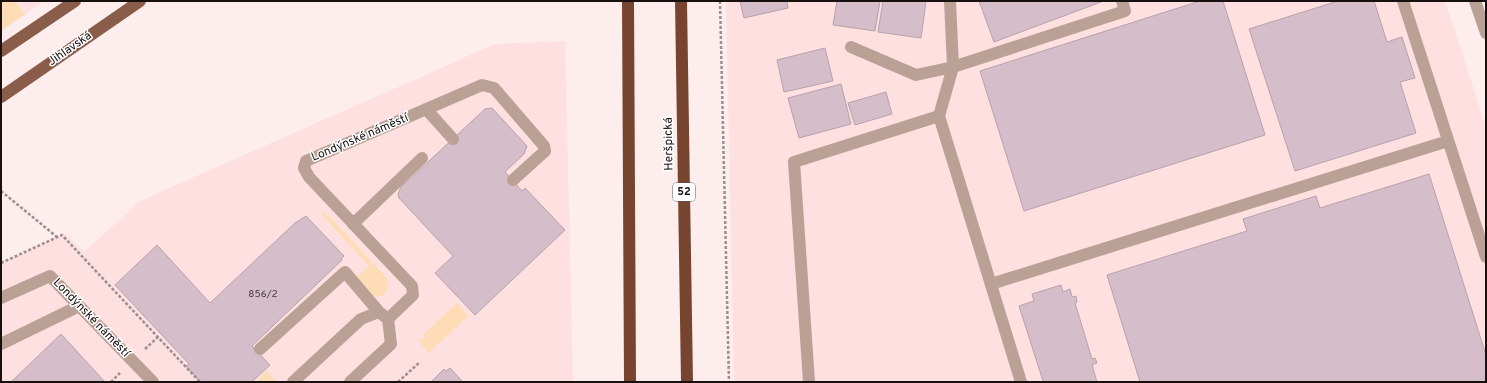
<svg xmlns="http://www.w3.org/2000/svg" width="1487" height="383" viewBox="0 0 1487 383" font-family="Overpass,sans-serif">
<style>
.built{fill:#fee0e1}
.green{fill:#feddb6}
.building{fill:#d5bdc9;stroke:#b8a1ac}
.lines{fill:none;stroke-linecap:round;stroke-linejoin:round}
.path{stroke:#9c8e8e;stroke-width:2.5;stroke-dasharray:3 2;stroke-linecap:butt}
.minor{stroke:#bba095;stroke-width:12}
.major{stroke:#8a5d4a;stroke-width:12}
.highway{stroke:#77442f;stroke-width:12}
.labels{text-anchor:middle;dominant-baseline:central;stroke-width:3;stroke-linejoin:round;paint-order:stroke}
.number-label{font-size:10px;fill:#473a3e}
.shield{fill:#fff;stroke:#5d5757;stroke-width:1}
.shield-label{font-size:11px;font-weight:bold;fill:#180f0f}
.street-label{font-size:12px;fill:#180f0f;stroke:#fff}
</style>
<rect width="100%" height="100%" fill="#feeded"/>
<g class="built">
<path d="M1 1H44L1 31Z"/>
<path d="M726 1H1445L1486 127V382H734Z"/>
<path d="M565 41 573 382H1V264L66 234 84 252 140 201 495 44Z"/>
</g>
<g class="green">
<path d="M4 1H15L25 14 1 31V3Z"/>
<path d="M324 211 386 277 389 286 384 295 378 297 374 296 358 279V276L369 266 321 214Z"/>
<path d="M457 303 468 316 430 352H428L418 340 419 338 422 340 425 337 423 335Z"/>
<path d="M266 370 276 382H257Z"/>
</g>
<g class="building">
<path d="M740 1H787L788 8 744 18Z"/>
<path d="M837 1H880L875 31 833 25Z"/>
<path d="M883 1H926L921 38 878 32Z"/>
<path d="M979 1H1100L1101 2 994 42Z"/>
<path d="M1200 1H1223L1265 135 1024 211 980 71Z"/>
<path d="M1338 1H1374L1387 42 1402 37 1415 78 1400 82 1416 133 1295 171 1249 29Z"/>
<path d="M825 48 833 81 784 92 777 60Z"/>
<path d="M841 84 851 124 799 138 788 98Z"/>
<path d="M886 92 892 114 855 125 848 103Z"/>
<path d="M492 108 527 146 524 154 505 172 522 191 525 188 565 230 475 315 435 273 453 256 399 198 398 194 401 187 485 109Z"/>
<path d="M1429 174 1486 355V382H1140L1107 275 1247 231 1243 219 1316 196 1320 208Z"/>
<path d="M306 216 344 256 341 259 342 260 252 346 270 365 252 382H201L186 366 189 364 115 285 157 245 210 303 295 223Z"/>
<path d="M1061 285 1063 292 1070 289 1072 297 1076 296 1077 302 1075 303 1092 359 1095 358 1097 363 1092 365 1097 382H1045L1043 381 1019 306 1034 301 1032 294Z"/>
<path d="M61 334 105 382H11Z"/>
<path d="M450 368 463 382H431L444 369 446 371Z"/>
</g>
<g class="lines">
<g class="path">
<path d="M720 1 729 382"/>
<path d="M1 191 57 237"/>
<path d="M1 263 62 235 200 382"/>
<path d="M145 349 158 337"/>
<path d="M111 382 120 373"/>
<path d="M398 382 420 362"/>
</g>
<g class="minor">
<path d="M950 1 953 67 939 116 1021 382"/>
<path d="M1403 1 1486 257"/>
<path d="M1475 1 1486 33"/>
<path d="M851 47 916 75 953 67 1125 11 1122 1"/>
<path d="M426 109 453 139"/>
<path d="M353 224 422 158"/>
<path d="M991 284 1448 141"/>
<path d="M1 298 50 276 153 382"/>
<path d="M388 319 413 295 412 286 309 177 304 168 306 161 482 85 494 88 544 146 545 151 513 180"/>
<path d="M1 344 79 306"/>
<path d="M260 349 345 272 379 312"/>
<path d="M293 382 361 319 379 312 388 319 391 344 350 382"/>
<path d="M809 382 794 162 939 116"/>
</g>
<g class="major">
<path d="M1 51 75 1"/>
<path d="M1 97 140 1"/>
</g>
<g class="highway">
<path d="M628 1 630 382"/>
<path d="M681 1 687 382"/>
</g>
</g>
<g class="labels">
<g class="number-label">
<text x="263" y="294">856/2</text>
</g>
<rect class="shield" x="673" y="183" width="22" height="18" rx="3"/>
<g class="shield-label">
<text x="684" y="192">52</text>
</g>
<g class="street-label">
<text transform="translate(70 49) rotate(-35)">Jihlavská</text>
<text transform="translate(360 138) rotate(-23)">Londýnské náměstí</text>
<text transform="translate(669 144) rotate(-91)">Heršpická</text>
<text transform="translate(91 318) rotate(46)">Londýnské náměstí</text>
</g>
</g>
<rect width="1487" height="383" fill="none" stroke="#180f0f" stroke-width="4"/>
</svg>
